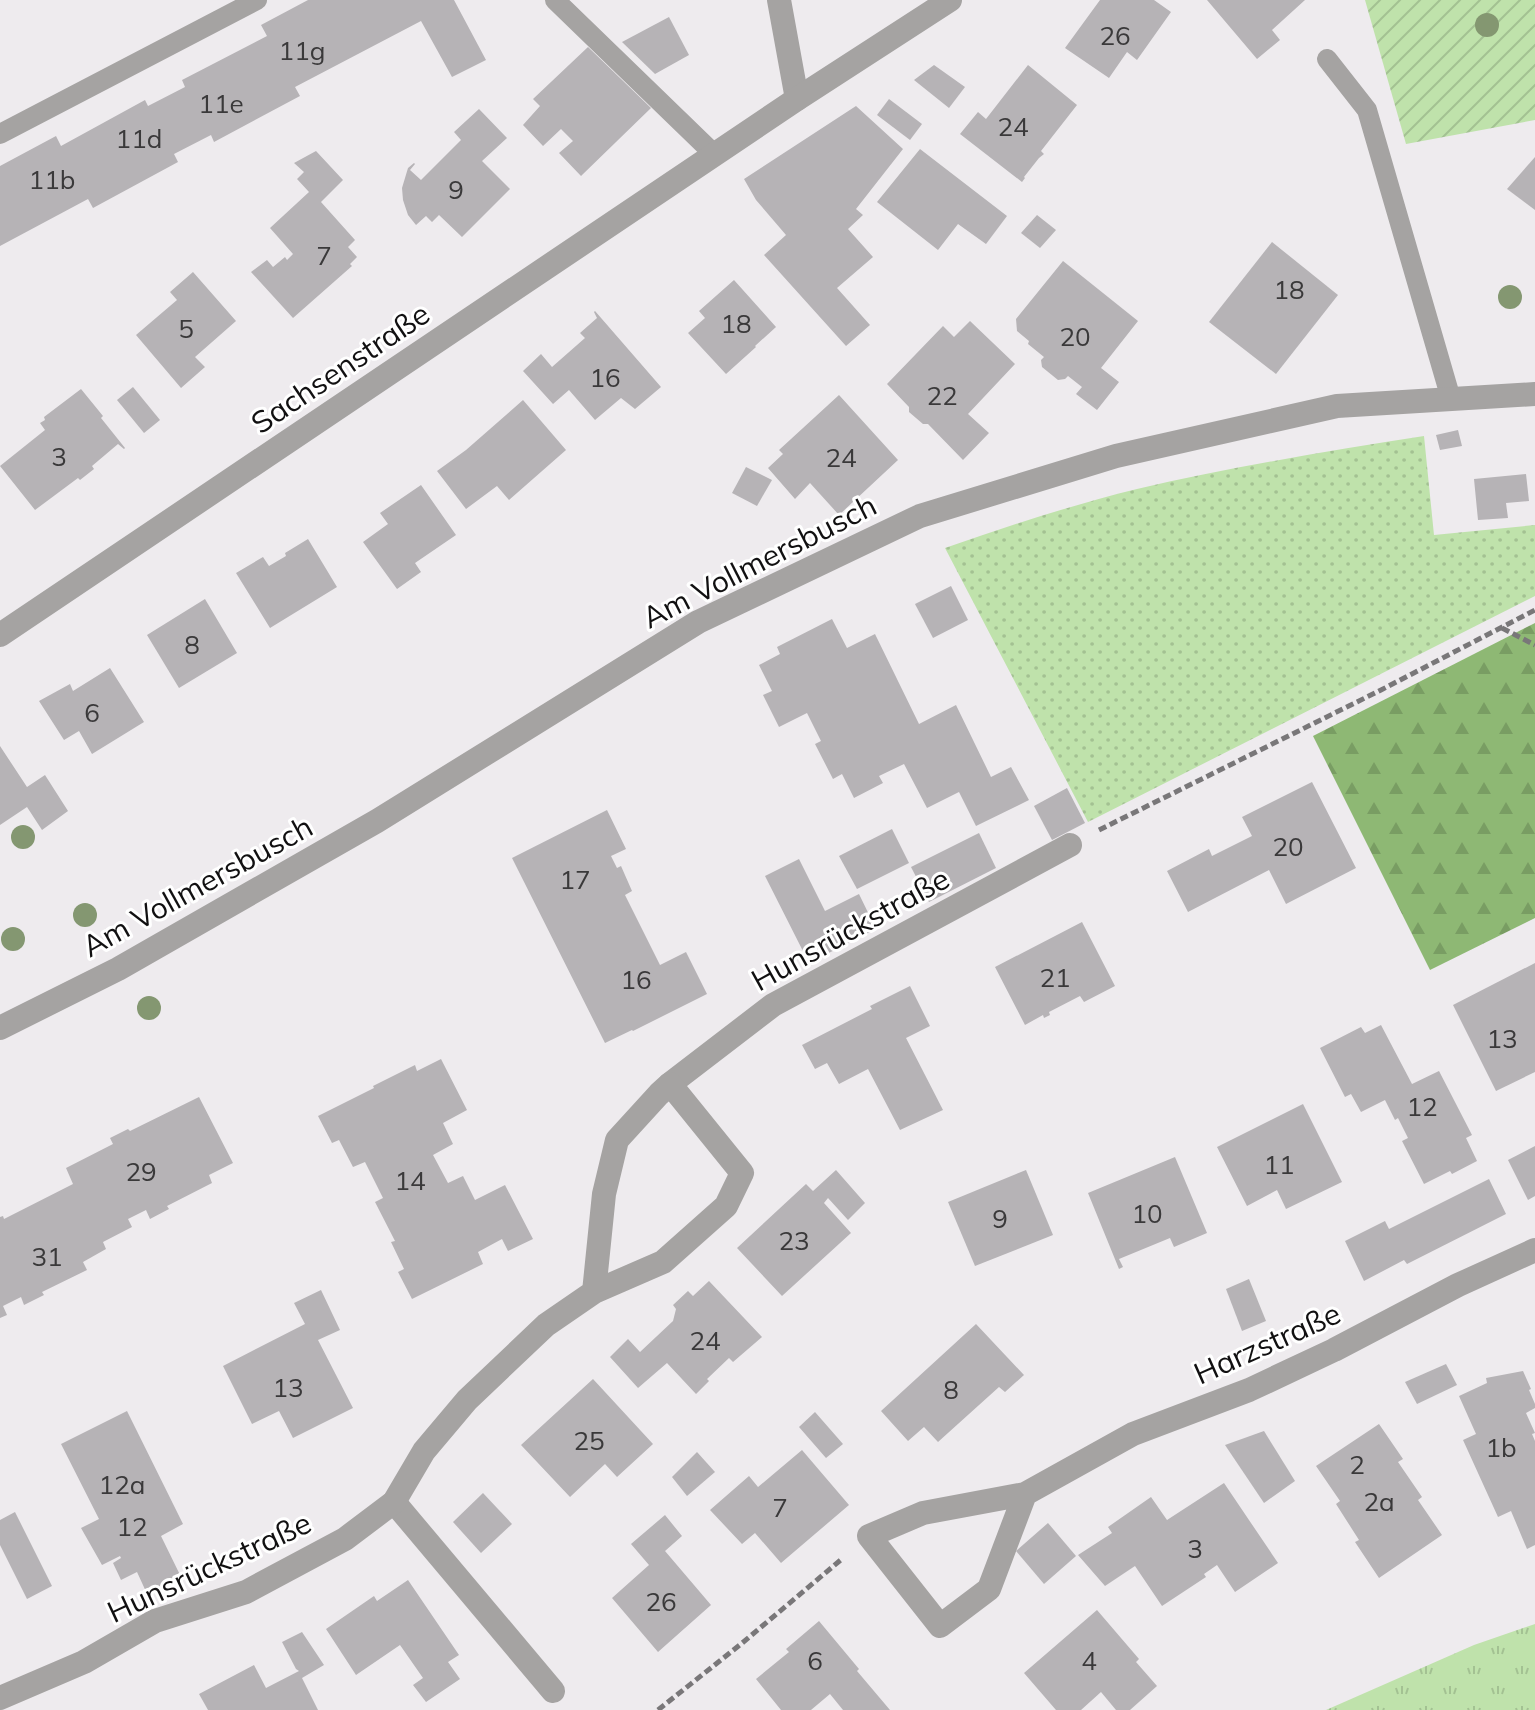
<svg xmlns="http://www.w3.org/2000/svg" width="1535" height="1710" viewBox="0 0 1535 1710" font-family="Mulish,sans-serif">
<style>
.grass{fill:url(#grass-tufts)}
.forest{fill:url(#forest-firs)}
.park{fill:url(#park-dots)}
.garden{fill:url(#garden-furrows)}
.building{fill:#b6b3b6}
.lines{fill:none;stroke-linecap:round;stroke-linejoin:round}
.path{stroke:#797779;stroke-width:5;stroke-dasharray:8 4;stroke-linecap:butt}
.lane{stroke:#a5a3a2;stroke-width:20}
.street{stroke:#a5a3a2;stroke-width:24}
.tree{fill:#849771}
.labels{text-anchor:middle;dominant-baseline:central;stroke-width:6;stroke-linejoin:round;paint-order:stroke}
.number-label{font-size:26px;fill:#3a393a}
.street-label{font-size:30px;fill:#111011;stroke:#fff}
</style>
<defs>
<pattern id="grass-tufts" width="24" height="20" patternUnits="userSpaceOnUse" patternTransform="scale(2)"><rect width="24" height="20" fill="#bfe2ab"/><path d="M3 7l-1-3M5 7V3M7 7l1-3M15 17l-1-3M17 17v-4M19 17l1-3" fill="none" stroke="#a3c192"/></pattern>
<pattern id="forest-firs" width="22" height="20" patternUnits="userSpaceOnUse" patternTransform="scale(2)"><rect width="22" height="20" fill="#8eb874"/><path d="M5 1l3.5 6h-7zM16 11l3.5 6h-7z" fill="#799d63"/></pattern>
<pattern id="park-dots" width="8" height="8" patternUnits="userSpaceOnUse" patternTransform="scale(2)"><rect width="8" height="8" fill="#bfe2ab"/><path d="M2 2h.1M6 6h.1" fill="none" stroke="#a3c192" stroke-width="1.8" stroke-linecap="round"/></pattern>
<pattern id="garden-furrows" width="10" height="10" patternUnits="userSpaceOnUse" patternTransform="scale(2)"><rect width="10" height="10" fill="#bfe2ab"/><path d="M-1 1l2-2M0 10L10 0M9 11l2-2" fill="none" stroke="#a3c192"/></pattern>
</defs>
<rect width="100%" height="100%" fill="#eeebee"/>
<path class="grass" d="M1535 1624V1710H1326L1474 1645Z"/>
<path class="forest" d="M1535 623V918L1430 970 1313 736Z"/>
<path class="park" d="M1424 436 1434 535 1535 525V596L1088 822 945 548C1008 526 1072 505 1137 489 1232 467 1328 451 1424 436Z"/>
<path class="garden" d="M1365 0H1535V120L1406 144Z"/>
<g class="building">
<path d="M308 0H454L486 60 452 77 421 21 295 87 300 96 214 142 211 135 174 154 178 162 93 208 88 199 0 246V166L56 136 61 146 145 100 148 106 185 87 182 80 267 36 261 25Z"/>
<path d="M1100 0H1154L1171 12 1137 60 1127 52 1109 78 1065 48Z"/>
<path d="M1207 0H1305L1272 30 1280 40 1257 59Z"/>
<path d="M669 17 689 55 655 74 622 42Z"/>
<path d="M588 47 651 108 581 176 559 153 573 141 561 129 543 146 523 125 540 106 533 99Z"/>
<path d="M934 65 965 87 949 108 914 80Z"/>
<path d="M1028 65 1077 105 1041 151 1044 154 1039 158 1024 177 1025 178 1022 182 960 134 978 112 986 119Z"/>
<path d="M889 99 922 124 910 140 877 115Z"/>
<path d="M856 106 903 149 856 209 863 215 848 229 873 257 837 288 870 325 846 346 764 255 786 235 756 200 744 179Z"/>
<path d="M479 109 507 138 482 161 510 189 462 237 439 215 432 222 426 216 416 225 408 215 403 200 402 188 408 168 414 163 415 164 410 170 421 180 461 140 454 132Z"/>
<path d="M920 149 1007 216 986 244 958 224 938 250 877 202Z"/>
<path d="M316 151 343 180 321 202 355 240 348 247 357 257 350 264 352 266 293 318 251 272 267 260 273 267 285 257 287 260 293 254 270 228 309 192 297 179 304 172 294 163Z"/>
<path d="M1535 157V210L1507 189Z"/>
<path d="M1037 215 1056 230 1040 248 1021 233Z"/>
<path d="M1272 242 1338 295 1276 374 1209 322Z"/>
<path d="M1063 261 1138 321 1101 368 1119 382 1097 410 1076 394 1082 387 1068 376 1065 379 1058 380 1042 367 1041 360 1044 357 1028 344 1029 341 1017 331 1016 319Z"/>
<path d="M193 272 236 321 195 357 205 367 181 388 136 335 177 300 170 292Z"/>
<path d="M734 280 776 327 755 346 756 347 726 374 688 333 705 318 699 311Z"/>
<path d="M595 311 661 387 635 409 621 398 595 420 569 390 553 404 523 371 541 354 552 367 585 338 580 333 597 318 594 312Z"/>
<path d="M970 321 1015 364 968 414 989 433 963 460 928 424H923L909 412V407L887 384 943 326 954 337Z"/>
<path d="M133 387 160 420 144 433 117 400Z"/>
<path d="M81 389 103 416 101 418 125 448 124 449 118 444 92 466 94 469 80 480 78 478 35 510 0 466 45 430 40 423 45 420 44 417Z"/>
<path d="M839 395 898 460 839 515 810 483 795 499 768 468 783 454 779 450Z"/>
<path d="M523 400 566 450 509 500 497 486 466 509 437 471 466 450Z"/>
<path d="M1458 430 1462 446 1440 450 1436 435Z"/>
<path d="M746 467 772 480 757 506 732 493Z"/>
<path d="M1526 474 1529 501 1506 503 1508 518 1478 520 1474 479Z"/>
<path d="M421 485 456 535 415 563 421 572 397 589 363 542 388 524 380 513Z"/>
<path d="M308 539 337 587 270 628 236 573 263 557 269 566 286 556 285 553Z"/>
<path d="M951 586 968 620 933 638 915 604Z"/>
<path d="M205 599 237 653 179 688 147 635Z"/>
<path d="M832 619 847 648 875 634 919 724 956 705 991 777 1011 767 1029 800 976 826 959 792 927 808 904 764 879 776 883 783 854 798 842 774 833 779 815 744 821 741 807 713 779 727 763 695 772 691 759 665 780 654 777 647Z"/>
<path d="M110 668 144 722 92 754 79 731 64 740 39 701 70 684 73 691Z"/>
<path d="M0 746 27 787 45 775 68 811 42 830 27 807 0 825Z"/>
<path d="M1312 782 1356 868 1286 904 1269 870 1188 912 1167 871 1209 849 1212 856 1252 836 1242 817Z"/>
<path d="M1067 788 1085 823 1052 840 1034 806Z"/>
<path d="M607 810 626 849 611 856 617 868 621 866 632 891 625 895 660 965 686 952 707 994 633 1031 632 1030 605 1043 512 858Z"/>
<path d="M892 829 909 863 857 889 839 856Z"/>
<path d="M979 833 996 868 929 902 911 867Z"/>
<path d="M799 859 825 911 859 894 876 929 809 963 765 876Z"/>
<path d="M1082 922 1115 986 1084 1002 1080 996 1049 1012 1050 1015 1044 1018 1043 1015 1025 1025 995 967Z"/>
<path d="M1535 963V1072L1496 1091 1453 1005Z"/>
<path d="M910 986 930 1026 906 1038 943 1110 900 1130 868 1069 839 1084 827 1063 815 1069 802 1045 872 1009 870 1006Z"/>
<path d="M1381 1025 1412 1084 1439 1071 1472 1135 1466 1138 1477 1161 1452 1174 1450 1171 1424 1184 1402 1141 1408 1138 1398 1118 1395 1120 1385 1100 1361 1112 1351 1094 1345 1097 1320 1048 1361 1027 1365 1033Z"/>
<path d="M441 1059 467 1110 443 1123 453 1144 433 1155 448 1183 463 1176 475 1200 505 1185 533 1239 508 1251 502 1239 478 1252 483 1264 412 1299 398 1272 404 1269 391 1242 395 1241 375 1202 383 1198 365 1162 353 1167 339 1140 332 1143 318 1116 374 1088 373 1086 415 1065 417 1071Z"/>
<path d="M199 1097 233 1163 209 1175 212 1183 167 1206 169 1209 150 1219 146 1210 128 1219 132 1227 103 1242 106 1249 83 1262 87 1270 42 1292 44 1295 24 1305 21 1297 3 1306 7 1315 0 1318V1217L3 1216 4 1219 73 1184 66 1168 113 1144 110 1138 128 1129 130 1131Z"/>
<path d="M1303 1104 1342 1182 1286 1209 1277 1190 1247 1206 1217 1147Z"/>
<path d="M1535 1146V1196L1528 1200 1508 1160Z"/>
<path d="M1175 1157 1207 1233 1174 1247 1170 1238 1119 1259 1123 1267 1119 1269 1088 1193Z"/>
<path d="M836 1170 865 1203 848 1220 828 1198 824 1203 851 1233 782 1296 737 1248 806 1184 813 1191Z"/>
<path d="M1026 1170 1053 1235 975 1266 948 1202Z"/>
<path d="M1489 1179 1506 1214 1407 1264 1404 1260 1364 1281 1345 1241 1385 1221 1389 1229Z"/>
<path d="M1249 1279 1266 1321 1242 1331 1226 1289Z"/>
<path d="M709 1281 762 1337 733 1362 729 1358 707 1379 709 1381 696 1394 667 1363 638 1388 610 1357 628 1339 640 1352 673 1321 676 1309 673 1305 688 1291 693 1296Z"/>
<path d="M321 1290 340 1330 318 1340 353 1408 293 1438 279 1411 252 1424 223 1366 305 1324 294 1303Z"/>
<path d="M976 1324 1024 1375 1005 1392 999 1387 938 1442 924 1427 908 1441 881 1411Z"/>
<path d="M1446 1364 1457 1385 1417 1404 1405 1382Z"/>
<path d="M1523 1371 1531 1389 1529 1390 1535 1404V1408L1526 1413 1535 1433 1532 1434 1535 1441V1545L1527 1549 1511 1511 1498 1517 1463 1440 1476 1434 1459 1396 1487 1383 1486 1378Z"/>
<path d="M593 1379 653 1444 617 1477 605 1464 570 1497 521 1445Z"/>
<path d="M127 1411 183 1524 161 1536 182 1579 148 1596 137 1572 121 1580 113 1563 121 1558 120 1556 102 1565 81 1528 99 1519 61 1444Z"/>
<path d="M815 1412 843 1444 826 1458 799 1427Z"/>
<path d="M1379 1424 1403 1459 1398 1462 1422 1497 1418 1500 1442 1535 1379 1578 1355 1542 1359 1540 1336 1504 1340 1501 1316 1466Z"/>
<path d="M1264 1431 1295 1481 1264 1503 1225 1445Z"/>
<path d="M802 1450 849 1505 781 1563 755 1533 742 1544 710 1510 749 1476 758 1487Z"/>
<path d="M697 1452 715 1472 687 1496 672 1477Z"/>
<path d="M1224 1483 1278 1563 1235 1592 1217 1565 1204 1574 1206 1577 1162 1606 1135 1566 1105 1586 1078 1555 1112 1533 1108 1527 1151 1497 1167 1520Z"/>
<path d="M483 1493 512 1524 481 1553 453 1522Z"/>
<path d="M15 1512 52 1586 27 1599 0 1545V1520Z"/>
<path d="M665 1515 682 1536 665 1551 711 1605 658 1652 612 1598 649 1565 631 1544Z"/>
<path d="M1048 1523 1076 1556 1044 1584 1016 1551Z"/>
<path d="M408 1580 459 1655 448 1662 460 1679 426 1702 413 1685 423 1678 400 1645 356 1675 326 1629 374 1596 377 1601Z"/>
<path d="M1097 1610 1139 1659 1136 1662 1157 1686 1130 1710H1116L1101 1692 1081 1710H1056L1024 1673Z"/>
<path d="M819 1621 859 1669 857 1671 890 1710H843L830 1694 811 1710H781L756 1679 789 1652 786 1649Z"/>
<path d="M302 1632 324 1665 302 1678 318 1710H208L199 1694 254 1665 266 1688 299 1671 296 1669 282 1642Z"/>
</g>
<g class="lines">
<g class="path">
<path d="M1502 628 1535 645"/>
<path d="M1099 830 1381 690 1535 610"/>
<path d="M658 1710 741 1644 843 1558"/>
</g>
<g class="lane">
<path d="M555 0 715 155"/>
<path d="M1327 59 1367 110 1451 399"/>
<path d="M0 134 257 0"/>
</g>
<g class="street">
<path d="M779 0 797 99"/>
<path d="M0 635 797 99 950 0"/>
<path d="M0 1028 118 969 377 821 698 622 920 516 1116 456 1337 406 1535 394"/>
<path d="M670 1084 773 1005 1070 845"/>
<path d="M1025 1494 989 1589 940 1626 869 1536 923 1513 1025 1494 1133 1434 1249 1390 1334 1350 1458 1285 1535 1250"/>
<path d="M394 1502 553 1691"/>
<path d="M0 1698 84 1662 155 1621 246 1592 345 1539 394 1502 424 1451 467 1400 546 1325 594 1292 663 1262 726 1206 742 1173 670 1084 659 1094 617 1140 604 1194 594 1292"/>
</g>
</g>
<g class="tree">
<circle cx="1487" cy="25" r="12"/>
<circle cx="1510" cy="297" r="12"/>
<circle cx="23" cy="837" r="12"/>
<circle cx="85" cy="915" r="12"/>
<circle cx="13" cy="939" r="12"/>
<circle cx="149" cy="1008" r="12"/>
</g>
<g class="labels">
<g class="number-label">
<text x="1115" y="35">26</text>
<text x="302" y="50">11g</text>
<text x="221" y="103">11e</text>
<text x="1013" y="126">24</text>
<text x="139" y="138">11d</text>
<text x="52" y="179">11b</text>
<text x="456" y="189">9</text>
<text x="324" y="255">7</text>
<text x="1289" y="289">18</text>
<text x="736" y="323">18</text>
<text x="186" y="328">5</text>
<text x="1075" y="336">20</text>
<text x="605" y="377">16</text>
<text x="942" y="395">22</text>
<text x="59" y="456">3</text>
<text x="841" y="457">24</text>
<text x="192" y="644">8</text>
<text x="92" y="712">6</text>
<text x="1288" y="846">20</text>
<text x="575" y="879">17</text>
<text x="1055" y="977">21</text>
<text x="636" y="979">16</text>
<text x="1502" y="1038">13</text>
<text x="1422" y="1106">12</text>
<text x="1279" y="1164">11</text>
<text x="141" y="1171">29</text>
<text x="410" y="1180">14</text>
<text x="1147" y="1213">10</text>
<text x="1000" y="1218">9</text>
<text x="794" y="1240">23</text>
<text x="47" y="1256">31</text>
<text x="705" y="1340">24</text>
<text x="288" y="1387">13</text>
<text x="951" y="1389">8</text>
<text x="589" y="1440">25</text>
<text x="1501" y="1447">1b</text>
<text x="1357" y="1464">2</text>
<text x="122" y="1484">12a</text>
<text x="1379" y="1501">2a</text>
<text x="780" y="1507">7</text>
<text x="132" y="1526">12</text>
<text x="1195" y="1548">3</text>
<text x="661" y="1601">26</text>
<text x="815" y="1660">6</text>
<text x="1089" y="1660">4</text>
</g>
<g class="street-label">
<text transform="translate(340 368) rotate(-34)">Sachsenstraße</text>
<text transform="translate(759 561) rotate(-27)">Am Vollmersbusch</text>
<text transform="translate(197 886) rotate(-29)">Am Vollmersbusch</text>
<text transform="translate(850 929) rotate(-29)">Hunsrückstraße</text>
<text transform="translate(1267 1343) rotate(-24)">Harzstraße</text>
<text transform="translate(209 1567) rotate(-25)">Hunsrückstraße</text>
</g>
</g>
</svg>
